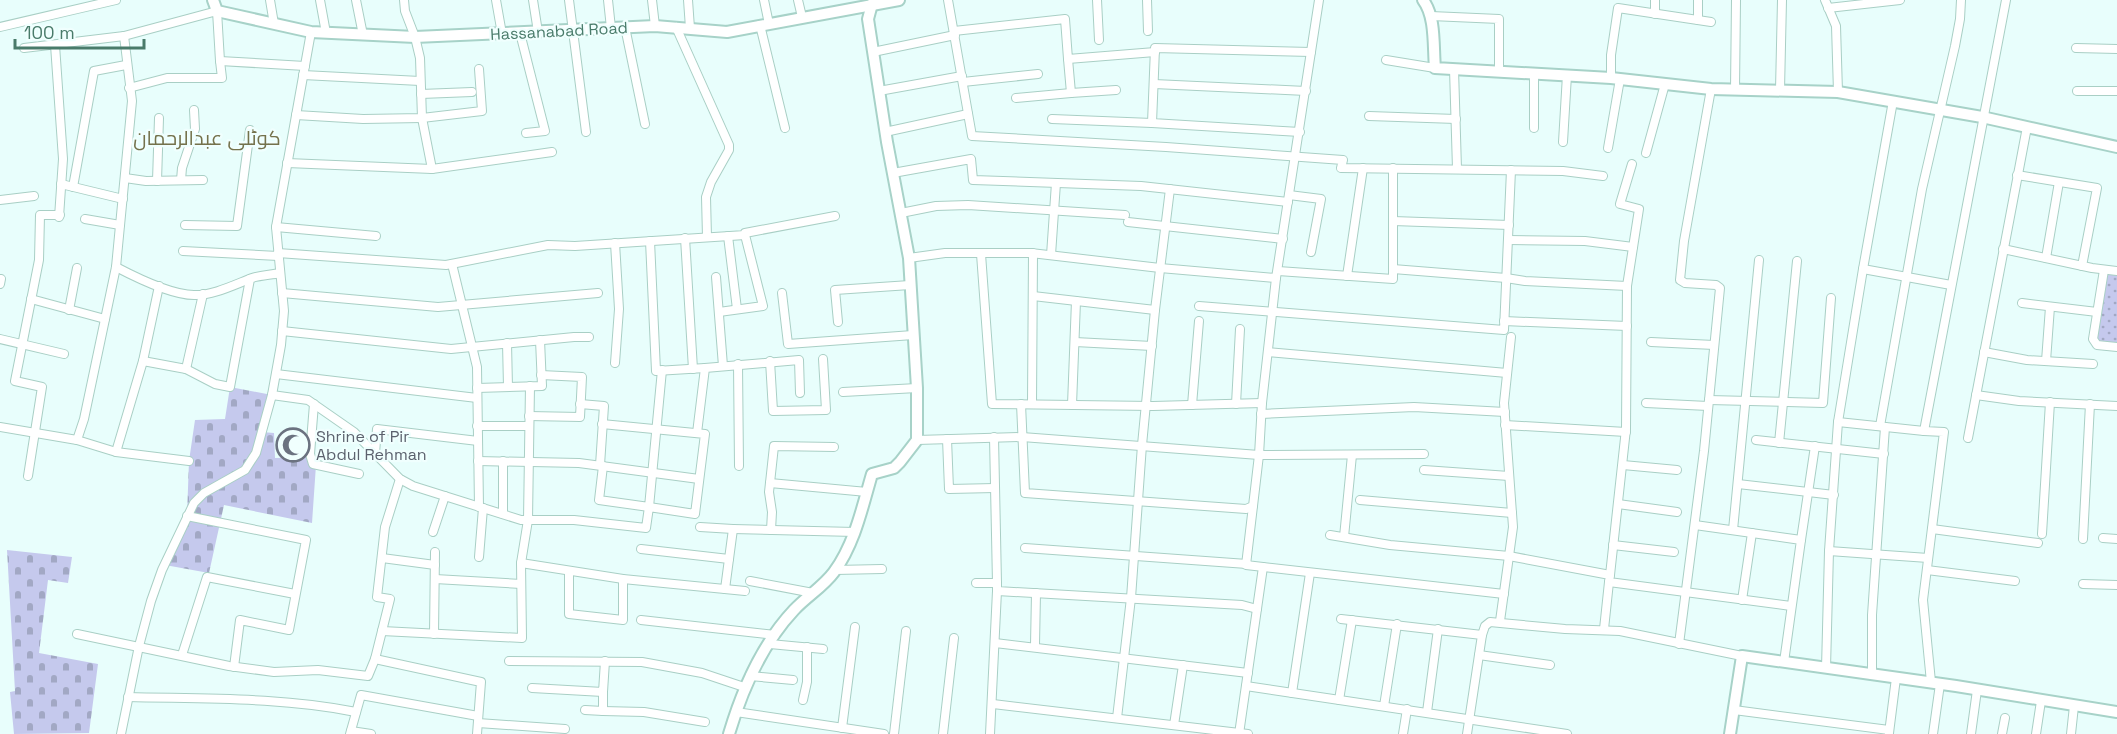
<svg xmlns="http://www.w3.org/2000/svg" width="2117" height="734" viewBox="0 0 2117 734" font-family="'Space Grotesk',Cairo,sans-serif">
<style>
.cemetery{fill:url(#cemetery-stones)}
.park{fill:url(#park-dots)}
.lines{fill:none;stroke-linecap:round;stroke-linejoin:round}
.street-casing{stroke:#a9cfc5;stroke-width:10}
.secondary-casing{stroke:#a7d2c8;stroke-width:14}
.street{stroke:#fff;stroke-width:8}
.secondary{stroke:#fff;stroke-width:10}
.labels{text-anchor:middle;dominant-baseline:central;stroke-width:4.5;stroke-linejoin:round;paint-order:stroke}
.street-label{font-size:16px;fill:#497b6a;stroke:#f0fffe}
.worship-label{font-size:16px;fill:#5b616d;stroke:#f0fffe;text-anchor:start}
.quarter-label{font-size:20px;fill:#74724c;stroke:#f0fffe}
</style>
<defs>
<pattern id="cemetery-stones" width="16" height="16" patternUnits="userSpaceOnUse" patternTransform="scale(1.5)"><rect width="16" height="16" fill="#c5c9ed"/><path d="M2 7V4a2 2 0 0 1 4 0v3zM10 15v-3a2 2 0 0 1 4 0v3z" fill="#a2a8c4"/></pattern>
<pattern id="park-dots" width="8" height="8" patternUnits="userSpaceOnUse" patternTransform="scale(1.5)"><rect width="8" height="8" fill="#c5c9ed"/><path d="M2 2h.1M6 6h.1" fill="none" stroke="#a2a8c4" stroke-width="1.8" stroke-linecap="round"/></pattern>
</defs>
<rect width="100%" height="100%" fill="#e8fefc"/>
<g class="cemetery">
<path d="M230 387 272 395 262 432 274 433 275 458 311 457 316 465 312 523 224 505 209 573 165 565 187 516 189 461 195 420 225 419Z"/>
<path d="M7 550 72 557 68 583 48 580 39 653 98 664 89 733 14 734 10 692 15 691Z"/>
</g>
<path class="park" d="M2104 270 2117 271V347L2097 345 2093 339Z"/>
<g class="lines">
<defs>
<g id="street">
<path d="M270 0 274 24"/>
<path d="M320 0 326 33"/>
<path d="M356 0 363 35"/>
<path d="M404 0 405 11 415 37 420 58 422 118 432 169"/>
<path d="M496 0 502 34"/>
<path d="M533 0 538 32"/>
<path d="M569 0 586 132"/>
<path d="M608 0 611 28"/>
<path d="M652 0 655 26"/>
<path d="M688 0 690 28"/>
<path d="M764 0 769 24"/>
<path d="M798 0 802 17"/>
<path d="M948 0 972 136 1166 147 1343 160 1341 168 1563 171 1603 176"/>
<path d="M1097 0 1099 40"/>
<path d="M1147 0 1148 31"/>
<path d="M1825 0 1836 26 1838 92"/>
<path d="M1828 8 1900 0"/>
<path d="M1655 14V0"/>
<path d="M1431 16 1499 19V71"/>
<path d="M1698 20V0"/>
<path d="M760 25 785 128"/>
<path d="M0 27 116 0"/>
<path d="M625 27 645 124"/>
<path d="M676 27 729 145V150L711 182 706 197 707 237"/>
<path d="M954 31 1065 19 1068 59 1155 52"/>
<path d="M520 33 545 131 526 133"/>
<path d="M55 45 63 159 59 217"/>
<path d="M24 48 124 36 217 11 220 61 305 66"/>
<path d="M2076 48 2117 49"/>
<path d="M873 52 955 35"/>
<path d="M1068 59 1071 93 1116 90"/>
<path d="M1386 60 1435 68"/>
<path d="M1454 69 1457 169"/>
<path d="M1534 73V128"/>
<path d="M303 75 420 81"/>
<path d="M1611 78V55L1618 8 1711 22"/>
<path d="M963 82 1038 74"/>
<path d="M1154 84 1306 91"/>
<path d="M129 88 167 78H222L220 61"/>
<path d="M1735 90 1736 0"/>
<path d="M1780 90 1782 0"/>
<path d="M879 91 962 76"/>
<path d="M2077 91H2117"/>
<path d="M421 94 472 92"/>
<path d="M1016 98 1071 93"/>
<path d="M296 115 363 119 422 118 482 111 479 69"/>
<path d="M1369 116 1456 119"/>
<path d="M1052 119 1152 123"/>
<path d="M885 132 968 114"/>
<path d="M1300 132 1152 123 1155 48 1311 52"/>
<path d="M1563 142 1567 75"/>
<path d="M1608 148 1620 79"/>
<path d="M1646 153 1665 84"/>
<path d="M287 163 432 169 552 152"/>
<path d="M893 173 971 159 973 180 1141 186 1288 202"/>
<path d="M2017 175 2097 188 2082 266"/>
<path d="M125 178 146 181 203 180"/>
<path d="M181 180 182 168 195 129 194 110"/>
<path d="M157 181 159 118"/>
<path d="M61 184 123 199"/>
<path d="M73 187 94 71 126 65"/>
<path d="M1289 195 1321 199 1311 252"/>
<path d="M0 200 34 196"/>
<path d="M901 213 936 206 968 205 1125 215"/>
<path d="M85 219 120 225"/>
<path d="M1393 221 1509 225"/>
<path d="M1128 222 1283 239"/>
<path d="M185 225 237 226 250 130"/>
<path d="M276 227 376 236"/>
<path d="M728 236 737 309"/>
<path d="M685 238 693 369"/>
<path d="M1508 240 1585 241 1633 247"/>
<path d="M650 241 656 371 705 368"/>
<path d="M2003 249 2092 268 2117 271"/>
<path d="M183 251 278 256"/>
<path d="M278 253 446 265 548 245 575 246 745 235V233L835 216"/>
<path d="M981 254 992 404 1153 406 1262 403"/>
<path d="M1051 255 1056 183"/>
<path d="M909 258 945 253H1031L1160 268 1276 278"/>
<path d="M2046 258 2059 182"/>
<path d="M452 264 477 367 479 507"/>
<path d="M116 267C137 278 171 295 194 295 212 296 236 284 252 278 261 275 271 275 280 273"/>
<path d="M1393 269 1506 278 1525 281 1627 286"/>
<path d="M1863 269 1951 285"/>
<path d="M2104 270 2093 339 2097 345 2117 347"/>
<path d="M1278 271 1393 279V168"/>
<path d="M1347 276 1363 168"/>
<path d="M716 277 723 366"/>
<path d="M0 284 1 279"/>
<path d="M282 293 438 307 598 293"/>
<path d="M782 293 788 344 913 335"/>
<path d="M1033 296 1155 310"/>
<path d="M31 299 105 319"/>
<path d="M2022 303 2097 312"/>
<path d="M1199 306 1504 330 1511 170"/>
<path d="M69 310 77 268"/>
<path d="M719 312 763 306 745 235"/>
<path d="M1504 321 1627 326"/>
<path d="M838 322 835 290 910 285"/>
<path d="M282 331 451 349 574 337H589"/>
<path d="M0 339 64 354"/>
<path d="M1075 342 1152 346"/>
<path d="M1651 342 1714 345"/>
<path d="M507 343 508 387"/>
<path d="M1268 352 1507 373"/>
<path d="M1984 352 2027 360 2093 364"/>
<path d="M143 361 186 369 215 384 230 387 250 279"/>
<path d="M770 361 773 411 826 410 823 359"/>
<path d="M2046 361 2050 307"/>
<path d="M615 363 619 309 615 243"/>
<path d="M738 364 739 466"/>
<path d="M186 369 203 294"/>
<path d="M276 374 477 398"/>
<path d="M477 388 542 386 540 340"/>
<path d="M843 392 917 388"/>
<path d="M272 395 308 400 354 432 400 479 413 486 521 520H574L646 528 649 507 695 514 705 434 602 424"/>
<path d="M1976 395 2019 401 2117 406"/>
<path d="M1709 400 1823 403 1831 298"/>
<path d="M1646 403 1708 406"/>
<path d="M314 404 310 454 313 464 359 474"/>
<path d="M580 404 604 406 600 465"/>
<path d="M1021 404 1025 493 1246 509 1253 506 1259 455 1262 403 1276 278 1319 0"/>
<path d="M1032 404 1033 253"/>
<path d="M1236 404 1240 329"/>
<path d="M1072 405 1076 301"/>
<path d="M1192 405 1199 321"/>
<path d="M1261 414 1414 407 1505 412"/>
<path d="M529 416 580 417 582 377 541 375"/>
<path d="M1838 422 1924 431"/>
<path d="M1505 425 1626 432"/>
<path d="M477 426H529"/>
<path d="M1880 426 1922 189 1955 46 1960 19 1961 0"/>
<path d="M0 427 77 440 116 452 189 461"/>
<path d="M697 433 705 368 799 360 800 393"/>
<path d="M994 437 997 583"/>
<path d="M1968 438 2027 127"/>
<path d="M947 439 949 489 995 488"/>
<path d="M77 440 84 419 116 267 132 101 124 36"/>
<path d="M917 440 1022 437 1259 455 1424 454"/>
<path d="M1756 440 1884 454"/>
<path d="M1779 443 1797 261"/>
<path d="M116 452 143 361 159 286"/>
<path d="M375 453 377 429 478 441"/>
<path d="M478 461 579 463 699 479"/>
<path d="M1623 465 1677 470"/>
<path d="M603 466 599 500 649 507 662 370"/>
<path d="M1424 470 1509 476"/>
<path d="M28 476 42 387 15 381 39 260 40 215H60"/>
<path d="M770 483 867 492"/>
<path d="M1738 484 1834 495"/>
<path d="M1360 500 1512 513"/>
<path d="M1618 504 1677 512"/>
<path d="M1253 506 1246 565 1504 594"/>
<path d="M503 514V461"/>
<path d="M187 516 306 540 289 630 240 620 234 667"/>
<path d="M1695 525 1801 540 1784 662"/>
<path d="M700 527 733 529 725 589"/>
<path d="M733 529 855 532"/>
<path d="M1932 529 2038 543"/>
<path d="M771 530 772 512 769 492 774 446 834 447"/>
<path d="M1733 530 1759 260"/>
<path d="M433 532 445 496"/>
<path d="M2042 534 2050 402"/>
<path d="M1330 535 1390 545 1509 556 1610 575 1609 582 1791 606"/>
<path d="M1344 537 1352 455"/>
<path d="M2103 538 2117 539"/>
<path d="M2083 539 2090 404"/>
<path d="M1801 540 1815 446"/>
<path d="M1613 545 1674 552"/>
<path d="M1025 548 1247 564"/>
<path d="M641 549 729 559"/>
<path d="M1829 551 1928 558"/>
<path d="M479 557 483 508"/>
<path d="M382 558 435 565"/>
<path d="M521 563 623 579 745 591"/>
<path d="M835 570 882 569"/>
<path d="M1927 570 2015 581"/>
<path d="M569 571V614L623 620V579"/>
<path d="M1610 575 1626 429 1627 286 1639 209 1620 204 1632 164"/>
<path d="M435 579 521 584"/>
<path d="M750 581 813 593"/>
<path d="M976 583H997V591L1242 605 1257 609"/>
<path d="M2083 584 2117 585"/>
<path d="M1742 600 1752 533"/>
<path d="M1341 619 1482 635"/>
<path d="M641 620 775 635"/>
<path d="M1500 621 1513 527 1504 403 1511 337"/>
<path d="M1604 629 1609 582"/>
<path d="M382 631 522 638 521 563 528 520 530 386"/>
<path d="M77 634 229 666 274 672 318 670 368 676 375 659 390 599 377 597 385 527 400 479"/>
<path d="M434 634 435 552"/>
<path d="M995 643 1248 673"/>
<path d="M770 644 823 649"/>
<path d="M1679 644 1704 451 1720 288 1716 285 1685 283 1680 280 1684 241 1711 89"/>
<path d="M1035 645 1036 593"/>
<path d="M182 655 207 577 295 594"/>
<path d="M1479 655 1550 665"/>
<path d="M375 659 481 682 477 734"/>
<path d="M509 661 642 662 702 673 744 687"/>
<path d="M1826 668 1829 551 1838 422 1863 269 1893 101"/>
<path d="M1872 675V615L1885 427"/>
<path d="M750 676 793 680"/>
<path d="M1931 682 1923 600 1944 432 1924 431 2006 0"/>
<path d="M1246 686 1567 734"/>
<path d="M532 688 603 692 605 661"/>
<path d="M1292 693 1310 573"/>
<path d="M128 697C204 699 282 697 356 712"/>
<path d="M803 700 807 682V647"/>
<path d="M1339 700 1352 620"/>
<path d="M993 704 1248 734"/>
<path d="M1384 706 1397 624"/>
<path d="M585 710 603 711V692"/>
<path d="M1734 710 1889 730"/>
<path d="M603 711 644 712 705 722"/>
<path d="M736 712 884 734"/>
<path d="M1427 712 1438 629"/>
<path d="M1117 718 1131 598 1142 445 1155 310 1170 189"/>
<path d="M478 723 565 729"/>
<path d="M1174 725 1183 665"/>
<path d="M842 728 855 627"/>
<path d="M351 731 371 734"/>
<path d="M1889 733 1896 678"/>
<path d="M121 734 139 646 151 601 162 570 194 503 204 493 245 470 256 453 272 395 281 345 284 311 276 227 311 32"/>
<path d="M350 734 361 695 478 716"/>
<path d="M894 734 906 631"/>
<path d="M943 734 954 638"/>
<path d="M990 734 997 591"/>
<path d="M1239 734 1263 567"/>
<path d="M1403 734 1407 709"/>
<path d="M1467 734 1482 635 1485 626 1490 622 1565 629 1620 631 1742 656"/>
<path d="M1933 734 1940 684"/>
<path d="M1971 734 1977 690"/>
<path d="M2002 734 2005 718"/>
<path d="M2036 734 2041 701"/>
<path d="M2071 734 2074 706"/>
</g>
<g id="secondary">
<path d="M213 0 217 11 311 32 415 37 655 26 727 32 899 0"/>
<path d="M1423 0C1436 17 1433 47 1435 68L1611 78 1711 89 1838 92 1982 117 2117 147"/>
<path d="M729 734C742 690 762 644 794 610 807 596 823 587 834 572 855 543 862 508 872 474L894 468 900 462 917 440V388L909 258 887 142 868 19 872 4"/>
<path d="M1730 734 1742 656 1956 686 2117 712"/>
</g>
</defs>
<use href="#street" class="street-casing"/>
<use href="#secondary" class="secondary-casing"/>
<use href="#street" class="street"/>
<use href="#secondary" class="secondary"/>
</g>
<defs>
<symbol id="mosque-ring" viewBox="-11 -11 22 22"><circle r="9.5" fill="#f0fffe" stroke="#6b7280" stroke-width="1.5"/><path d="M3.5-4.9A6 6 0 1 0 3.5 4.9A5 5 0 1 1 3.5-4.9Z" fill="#6b7280"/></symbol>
</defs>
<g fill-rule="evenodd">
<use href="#mosque-ring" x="274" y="426" width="38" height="38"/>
</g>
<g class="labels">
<g class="street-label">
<text transform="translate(559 31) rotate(-3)">Hassanabad Road</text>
</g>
<g class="worship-label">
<text x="316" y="436">Shrine of Pir<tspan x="316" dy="18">Abdul Rehman</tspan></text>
</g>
<g class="quarter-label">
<text x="207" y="138">کوٹلی عبدالرحمان</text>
</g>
</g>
<path d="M15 39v9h129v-9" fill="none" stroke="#497b6a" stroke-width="3"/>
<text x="24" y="39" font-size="18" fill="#497b6a" stroke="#f0fffe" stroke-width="4.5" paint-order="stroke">100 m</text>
</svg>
